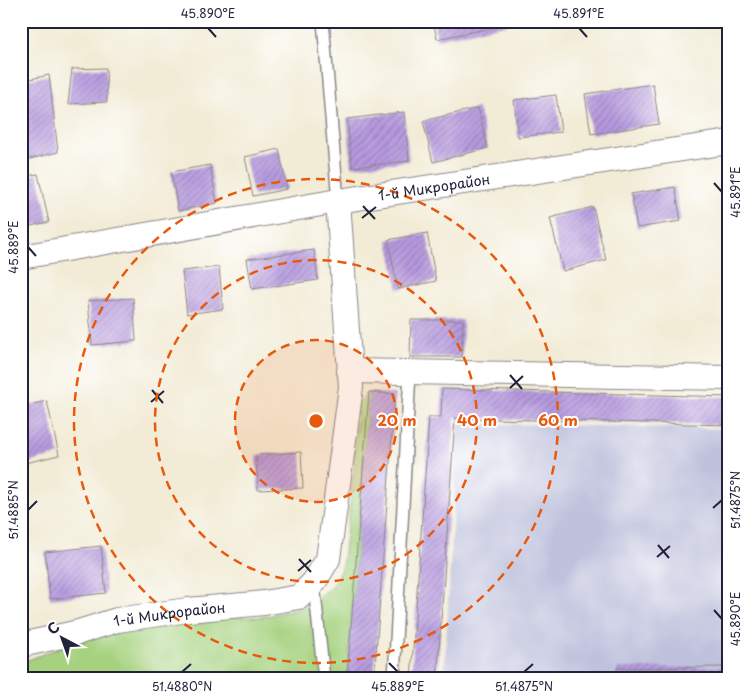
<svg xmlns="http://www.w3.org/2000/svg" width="750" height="700" viewBox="0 0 750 700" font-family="'Playpen Sans',sans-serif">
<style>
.industrial{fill:#c0c2dd}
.green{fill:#a6d27f;stroke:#647a5d}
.building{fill:url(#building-hatch)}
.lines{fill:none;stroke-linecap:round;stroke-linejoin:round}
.lane-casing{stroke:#8a8688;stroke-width:14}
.street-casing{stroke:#8a8688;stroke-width:26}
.lane{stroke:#fff;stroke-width:11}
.street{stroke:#fff;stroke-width:24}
.ticks{fill:none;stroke:#22223b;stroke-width:2}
.ring{fill:none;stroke:#e8590c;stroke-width:2.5;stroke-dasharray:9 6}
.labels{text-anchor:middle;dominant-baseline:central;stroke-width:4;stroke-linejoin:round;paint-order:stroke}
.street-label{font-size:14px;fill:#22223b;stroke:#fff}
.centre{fill:#e8590c;stroke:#fff;stroke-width:2.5}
.ring-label{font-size:15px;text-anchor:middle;font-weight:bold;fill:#e8590c;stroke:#fff;stroke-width:4;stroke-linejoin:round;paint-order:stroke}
.neatline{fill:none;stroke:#22223b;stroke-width:2}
.ticks-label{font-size:12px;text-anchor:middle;fill:#22223b}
</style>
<defs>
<pattern id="building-hatch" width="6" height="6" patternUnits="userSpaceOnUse" patternTransform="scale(1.25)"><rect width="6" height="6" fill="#b79adf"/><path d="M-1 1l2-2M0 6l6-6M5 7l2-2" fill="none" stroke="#947db6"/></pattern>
</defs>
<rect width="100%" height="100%" fill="#fff"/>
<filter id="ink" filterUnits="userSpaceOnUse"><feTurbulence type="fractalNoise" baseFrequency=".02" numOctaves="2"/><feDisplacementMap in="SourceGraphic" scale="10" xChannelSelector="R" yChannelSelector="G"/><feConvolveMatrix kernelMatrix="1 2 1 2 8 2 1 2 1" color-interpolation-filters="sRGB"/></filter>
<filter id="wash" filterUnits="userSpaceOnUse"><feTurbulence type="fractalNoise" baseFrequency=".0096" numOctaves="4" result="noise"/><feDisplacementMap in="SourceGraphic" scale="20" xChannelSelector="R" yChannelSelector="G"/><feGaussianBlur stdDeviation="1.12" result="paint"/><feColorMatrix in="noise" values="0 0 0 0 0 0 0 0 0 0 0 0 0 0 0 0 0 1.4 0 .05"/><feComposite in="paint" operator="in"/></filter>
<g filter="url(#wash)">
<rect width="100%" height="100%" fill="#f2ebd5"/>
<path class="industrial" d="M458 423 729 429V679H444Z"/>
<path class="green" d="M369 392 347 679H21V663L78 640 119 630 189 618 262 617 299 609 332 587 342 567 354 473 357 404Z"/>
<g id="blocks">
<g class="building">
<path d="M433 21H519L520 22 437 39Z"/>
<path d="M106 68 107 102 68 104 72 69Z"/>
<path d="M49 75 58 152 26 160 21 120V81Z"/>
<path d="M653 84 659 124 591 134 585 94Z"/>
<path d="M556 95 561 132 518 137 514 100Z"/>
<path d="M478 108 488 148 433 162 423 121Z"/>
<path d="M404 112 409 161 352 167 347 119Z"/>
<path d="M279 149 287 189 253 196 245 157Z"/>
<path d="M210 165 217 203 178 211 171 172Z"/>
<path d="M38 174 49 222 21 228V177Z"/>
<path d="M675 187 681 221 637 228 631 194Z"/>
<path d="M593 207 606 260 563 271 550 218Z"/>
<path d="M427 233 436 281 398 289 388 240Z"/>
<path d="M314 250 318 280 252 289 247 259Z"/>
<path d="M219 267 223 309 187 314 182 271Z"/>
<path d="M133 298 136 341 92 345 88 301Z"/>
<path d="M411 320H463L462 357H410Z"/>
<path d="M442 389 729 397V425L455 418 437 679H411L429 417H441Z"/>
<path d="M369 392 395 394 374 679H347Z"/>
<path d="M47 401 59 455 21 464V407Z"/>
<path d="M301 452 303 488 258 490 256 455Z"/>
<path d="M101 546 106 593 50 599 45 552Z"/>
<path d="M729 667V679H617V668Z"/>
</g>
</g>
</g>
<g filter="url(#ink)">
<use href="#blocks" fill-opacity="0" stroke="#8a8688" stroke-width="1"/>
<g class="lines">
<defs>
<g id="lane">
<path d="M323 21 338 201"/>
<path d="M314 584 324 679"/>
<path d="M394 679 410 372"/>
</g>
<g id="street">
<path id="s1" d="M21 257 338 201 729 142"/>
<path d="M349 371 729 378"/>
<path id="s2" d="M21 645 79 632 117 620 188 610 264 603 299 597 314 582 328 559 351 387 338 201"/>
</g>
</defs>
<use href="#lane" class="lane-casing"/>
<use href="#street" class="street-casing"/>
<use href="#lane" class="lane"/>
<use href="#street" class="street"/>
</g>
</g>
<path class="ticks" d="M208 28 216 37M579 28 587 37M714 183 722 192M363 206 375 219M362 218 376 207M28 247 36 256M510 375 522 389M510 388 523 376M152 390 163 403M151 402 164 391M713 508 722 500M28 510 37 501M658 545 669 558M657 557 670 546M299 559 311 572M298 571 311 560M714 610 722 619M389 663 398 672M182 672 191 664M524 672 533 664"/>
<circle cx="316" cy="421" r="81" fill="#e8590c" fill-opacity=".12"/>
<g class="ring">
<circle cx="316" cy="421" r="81"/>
<circle cx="316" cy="421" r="161"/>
<circle cx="316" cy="421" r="242"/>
</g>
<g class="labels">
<g class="street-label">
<text stroke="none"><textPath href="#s1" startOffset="419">1-й Микрорайон</textPath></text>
<text stroke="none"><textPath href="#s2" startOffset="152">1-й Микрорайон</textPath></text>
</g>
</g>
<circle cx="316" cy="421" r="8" class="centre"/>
<g class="ring-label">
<text x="397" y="426">20 m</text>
<text x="477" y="426">40 m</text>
<text x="558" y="426">60 m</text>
</g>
<rect width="750" height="700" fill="none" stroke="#fff" stroke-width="55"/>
<g transform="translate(62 638) rotate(319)" stroke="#ffffff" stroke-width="4" paint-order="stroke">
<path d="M0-4L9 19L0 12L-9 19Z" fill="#22223b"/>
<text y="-8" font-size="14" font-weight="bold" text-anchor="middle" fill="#22223b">С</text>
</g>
<rect x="28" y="28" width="694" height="644" class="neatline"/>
<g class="ticks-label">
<text x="208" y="18">45.890°E</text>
<text x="579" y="18">45.891°E</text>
<text transform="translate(736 192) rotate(-90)" y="4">45.891°E</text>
<text transform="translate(14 247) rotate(-90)" y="4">45.889°E</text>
<text transform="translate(736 500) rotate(-90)" y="4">51.4875°N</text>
<text transform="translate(14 510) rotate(-90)" y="4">51.4885°N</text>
<text transform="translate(736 619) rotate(-90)" y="4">45.890°E</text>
<text x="182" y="691">51.4880°N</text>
<text x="398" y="691">45.889°E</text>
<text x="524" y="691">51.4875°N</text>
</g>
</svg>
